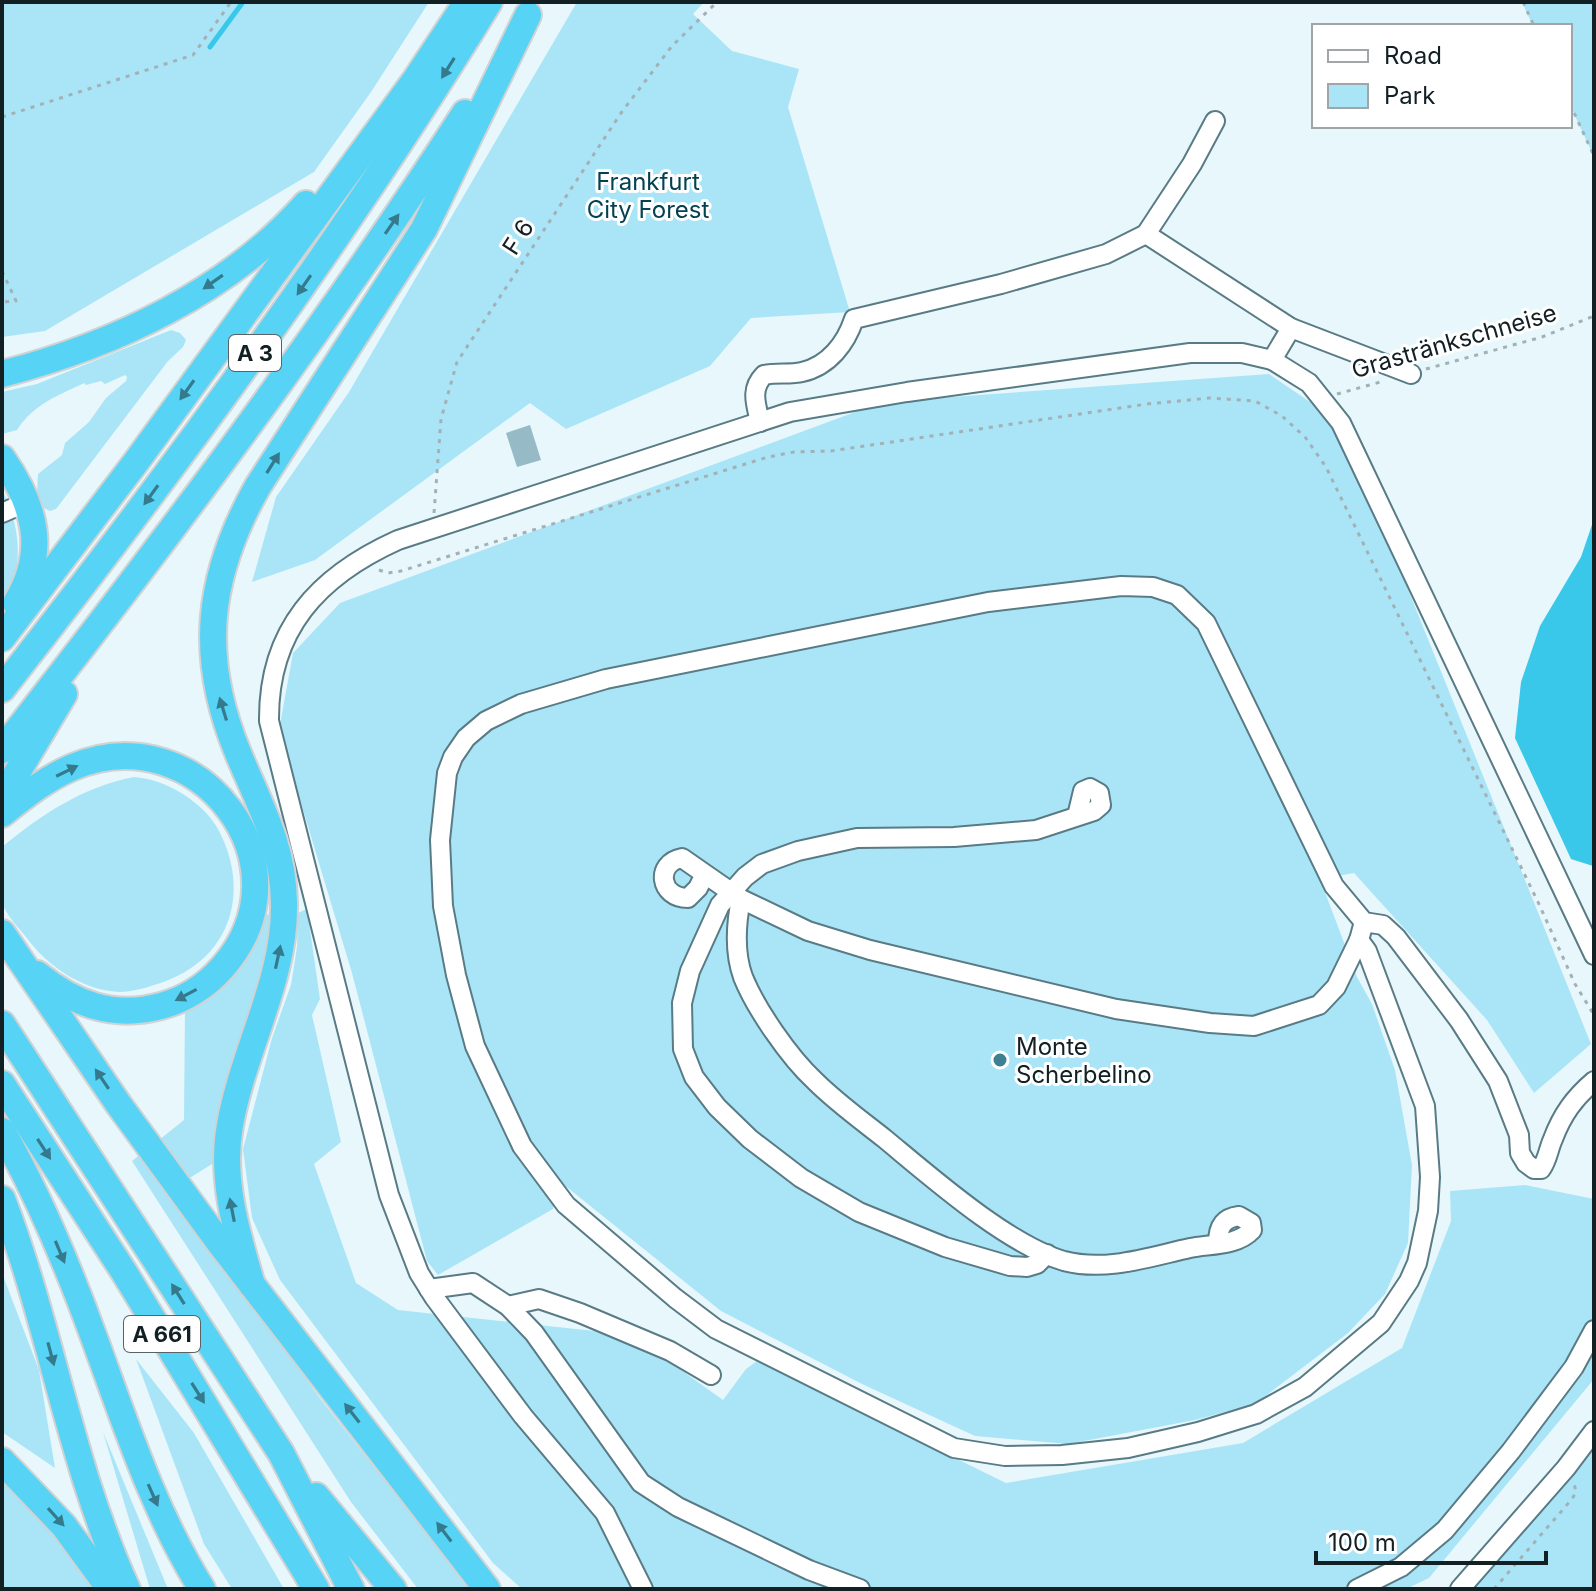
<svg xmlns="http://www.w3.org/2000/svg" width="1596" height="1591" viewBox="0 0 1596 1591" font-family="Inter,sans-serif">
<style>
.green{fill:#aae5f7}
.water{fill:#39c7ea}
.lines{fill:none;stroke-linecap:round;stroke-linejoin:round}
.stream{stroke:#39c7ea;stroke-width:5}
.building{fill:#96bbc6}
.minor-casing{stroke:#587b85;stroke-width:22}
.highway-casing{stroke:#d0d2d3;stroke-width:30}
.path{stroke:#a2b1b5;stroke-width:3;stroke-dasharray:4 6;stroke-linecap:butt}
.minor{stroke:#fff;stroke-width:18}
.highway{stroke:#57d4f5;stroke-width:26}
.oneway{fill:#347a8c}
.poi-dot{fill:#3e7f91;stroke:#fff;stroke-width:3}
.labels{text-anchor:middle;dominant-baseline:central;stroke-width:6;stroke-linejoin:round;paint-order:stroke}
.shield{fill:#fff;stroke:#596366;stroke-width:2}
.shield-label{font-size:22px;font-weight:bold;fill:#122024}
.park-label{font-size:24px;fill:#034251;stroke:#fff}
.street-label{font-size:24px;fill:#122024;stroke:#fff}
.poi-label{font-size:24px;fill:#122024;stroke:#fff;text-anchor:start}
</style>
<rect width="100%" height="100%" fill="#e8f7fb"/>
<g class="green">
<path d="M2 2H429L371 92 314 172 45 331 2 337Z"/>
<path d="M577 2H704L693 14 732 51 799 69 788 107 850 312 751 318 710 366 566 429 530 403 315 560 252 582 276 497 349 392Z"/>
<path d="M1522 2H1594V157L1570 105V26H1533Z"/>
<path d="M171 330 180 333 186 340 183 347 168 361 56 509 50 511 44 508 37 493 38 474 62 455 65 443 89 422 106 398 126 381 127 377 125 375 105 384 101 381 86 385 84 383C57 396 34 404 17 430L2 434V392L37 384Z"/>
<path d="M1269 374 1341 423 1591 1044 1534 1093 1487 1020 1354 873 1320 879 1357 977 1372 1004 1395 1070 1412 1165 1408 1243 1385 1294 1348 1333 1255 1404 1195 1420 1068 1444 975 1436 862 1384 721 1311 558 1180 553 1209 438 1275 427 1261 352 973 279 730 293 653 340 603 882 402Z"/>
<path d="M2 490C21 526 25 571 2 606Z"/>
<path d="M134 777C166 779 205 803 219 831 250 891 232 956 166 981 152 986 134 992 119 992 82 990 47 966 26 937 19 928 5 914 2 902 0 886 2 864 2 847 42 814 83 787 134 777Z"/>
<path d="M307 909 320 999 312 1015 341 1142 314 1164 356 1283 398 1310 632 1335 723 1400 746 1369 757 1361 1006 1483 1243 1443 1402 1348 1451 1221 1450 1191 1525 1185 1594 1199V1379L1429 1578 1406 1589H522L493 1563 280 1280 252 1218 243 1149 272 1038 291 985 297 947 298 913Z"/>
<path d="M275 914 220 1159 188 1179 159 1140 184 1120 185 1008 262 915Z"/>
<path d="M143 1152 319 1397 470 1589H418L351 1502 132 1161Z"/>
<path d="M2 1273 39 1370 55 1468 2 1432Z"/>
<path d="M136 1359 194 1433 284 1589H232L204 1544Z"/>
<path d="M1594 1430V1589H1457Z"/>
<path d="M103 1432 168 1589H150Z"/>
<path d="M2 1474 19 1489 101 1589H2Z"/>
</g>
<path class="water" d="M1594 519V866H1593L1571 859 1515 738 1521 682 1540 626 1581 557Z"/>
<g class="lines">
<path class="stream" d="M210 47 243 2"/>
</g>
<path class="building" d="M530 425 541 460 517 467 506 433Z"/>
<g class="lines">
<defs>
<g id="minor">
<path d="M1146 234 1291 328 1411 374"/>
<path d="M1272 360 1291 328"/>
<path d="M760 422C756 404 750 389 764 375 776 372 790 375 802 372 829 366 846 343 854 319L1001 284 1106 254 1146 234 1192 164 1215 121"/>
<path d="M2 513 27 502"/>
<path d="M705 874 682 858C655 863 659 898 688 898L698 888 705 874 741 899 808 931 870 950 1116 1009 1210 1023 1254 1026 1319 1005 1336 987 1359 940"/>
<path d="M741 899C736 924 734 952 743 977 756 1009 789 1057 815 1081 836 1102 861 1120 885 1139 931 1177 1008 1245 1064 1261 1106 1272 1149 1257 1190 1248 1210 1244 1237 1246 1252 1230L1251 1223 1239 1216C1223 1218 1218 1227 1218 1243"/>
<path d="M1364 922 1359 940 1367 951 1425 1106 1430 1177 1428 1211 1417 1263 1409 1281 1381 1323 1305 1387 1256 1414 1198 1432 1128 1448 1062 1455 1005 1456 954 1448 716 1329 675 1298 566 1205 522 1146 475 1046 456 975 443 906 440 840 447 773 453 757 466 738 486 721 521 704 606 679 988 602 1121 586 1153 587 1177 595 1206 623 1334 886 1364 922 1383 925 1396 937 1459 1020 1498 1081 1519 1135 1520 1153 1526 1163 1534 1169H1541C1548 1159 1548 1150 1553 1139 1562 1115 1574 1098 1594 1081"/>
<path d="M1047 1254 1037 1264 1027 1267 1010 1266 945 1247 859 1212 801 1178 750 1139 717 1107 694 1077 683 1049 682 1003 690 971 720 905 745 877 762 864 798 851 857 838 954 837 1036 830 1094 811 1101 805 1099 793 1090 788 1083 791 1077 816"/>
<path d="M429 1289 473 1283 508 1306 534 1333 641 1483 678 1507 809 1570 860 1589"/>
<path d="M508 1306 539 1299 580 1313 670 1351 711 1375"/>
<path d="M643 1589 605 1513 523 1416 434 1297 419 1273 389 1195 269 721C268 630 318 576 398 540L790 412 907 392 1190 353H1242L1272 360 1309 383 1341 423 1594 955"/>
<path d="M1357 1589 1401 1567 1445 1530 1511 1451 1574 1367 1594 1330"/>
<path d="M1460 1589 1566 1468 1594 1431"/>
</g>
<g id="highway">
<path d="M2 374C114 345 228 292 306 204"/>
<path d="M2 458C35 505 48 551 16 603"/>
<path d="M2 638 136 462 416 79 467 2"/>
<path d="M2 689C175 468 342 242 489 2"/>
<path d="M2 750C164 543 322 333 465 113"/>
<path d="M2 798 64 694"/>
<path d="M2 814C24 796 47 778 73 767 198 714 314 865 222 968 206 986 184 1000 161 1006 113 1019 74 1004 37 974"/>
<path d="M2 933 119 1105 219 1242 487 1589"/>
<path d="M2 1024 281 1453 351 1589"/>
<path d="M2 1084 124 1272 316 1589"/>
<path d="M2 1131C40 1198 70 1271 96 1343 127 1428 154 1512 202 1589"/>
<path d="M2 1199C51 1327 70 1464 127 1589"/>
<path d="M252 1285C237 1234 220 1179 230 1125 243 1050 286 979 284 902 283 844 259 804 238 753 198 656 207 576 258 486L424 229 528 15"/>
<path d="M2 1461 64 1526 110 1589"/>
<path d="M316 1496 393 1589"/>
</g>
</defs>
<use href="#minor" class="minor-casing"/>
<use href="#highway" class="highway-casing"/>
<g class="path">
<path d="M1523 2 1534 26"/>
<path d="M1570 104 1594 156"/>
<path d="M2 117 193 55 231 2"/>
<path d="M2 271 16 301 2 302"/>
<path d="M1426 369 1542 337 1594 316"/>
<path d="M1337 394 1384 381"/>
<path d="M434 513 441 419 457 362 621 113 672 46 717 2"/>
<path d="M379 570 388 573 401 571 768 457 794 452 831 451 1147 404 1210 398 1255 401 1282 416 1305 437 1326 467 1538 902 1575 984 1594 1015"/>
<path d="M1494 1589 1572 1499 1576 1492 1574 1483"/>
</g>
<use href="#minor" class="minor"/>
<use href="#highway" class="highway"/>
</g>
<defs><path id="oneway-solid" d="M-6-.8H1V-3.2L6.5 0L1 3.2V.8H-6Z" transform="scale(2)"/></defs>
<g class="oneway">
<use href="#oneway-solid" transform="translate(448 68) rotate(122)"/>
<use href="#oneway-solid" transform="translate(392 224) rotate(-55)"/>
<use href="#oneway-solid" transform="translate(213 282) rotate(145)"/>
<use href="#oneway-solid" transform="translate(304 285) rotate(125)"/>
<use href="#oneway-solid" transform="translate(187 390) rotate(126)"/>
<use href="#oneway-solid" transform="translate(273 463) rotate(-58)"/>
<use href="#oneway-solid" transform="translate(151 495) rotate(126)"/>
<use href="#oneway-solid" transform="translate(223 709) rotate(-107)"/>
<use href="#oneway-solid" transform="translate(67 771) rotate(-26)"/>
<use href="#oneway-solid" transform="translate(278 957) rotate(-78)"/>
<use href="#oneway-solid" transform="translate(186 995) rotate(152)"/>
<use href="#oneway-solid" transform="translate(102 1079) rotate(-124)"/>
<use href="#oneway-solid" transform="translate(44 1149) rotate(57)"/>
<use href="#oneway-solid" transform="translate(232 1210) rotate(-101)"/>
<use href="#oneway-solid" transform="translate(60 1252) rotate(67)"/>
<use href="#oneway-solid" transform="translate(178 1294) rotate(-122)"/>
<use href="#oneway-solid" transform="translate(51 1354) rotate(75)"/>
<use href="#oneway-solid" transform="translate(198 1393) rotate(58)"/>
<use href="#oneway-solid" transform="translate(352 1413) rotate(-128)"/>
<use href="#oneway-solid" transform="translate(153 1495) rotate(66)"/>
<use href="#oneway-solid" transform="translate(56 1517) rotate(48)"/>
<use href="#oneway-solid" transform="translate(444 1532) rotate(-127)"/>
</g>
<circle class="poi-dot" cx="1000" cy="1060" r="8"/>
<g class="labels">
<g class="shield">
<rect x="229" y="335" width="52" height="36" rx="6"/>
<rect x="124" y="1316" width="76" height="36" rx="6"/>
</g>
<g class="shield-label">
<text x="255" y="353">A 3</text>
<text x="162" y="1334">A 661</text>
</g>
<g class="park-label">
<text x="648" y="181">Frankfurt<tspan x="648" dy="28">City Forest</tspan></text>
</g>
<g class="street-label">
<text transform="translate(518 237) rotate(-57)">F 6</text>
<text transform="translate(1454 341) rotate(-16)">Grastränkschneise</text>
</g>
<g class="poi-label">
<text x="1016" y="1046">Monte<tspan x="1016" dy="28">Scherbelino</tspan></text>
</g>
</g>
<rect width="1596" height="1591" fill="none" stroke="#122024" stroke-width="8"/>
<rect x="1312" y="24" width="260" height="104" fill="#ffffff" stroke="#a0a6a7" stroke-width="2"/>
<rect x="1328" y="50" width="40" height="12" fill="#ffffff" stroke="#a0a6a7" stroke-width="2"/>
<text x="1384" y="64" font-size="24" fill="#122024">Road</text>
<rect x="1328" y="84" width="40" height="24" fill="#aae5f7" stroke="#a0a6a7" stroke-width="2"/>
<text x="1384" y="104" font-size="24" fill="#122024">Park</text>
<path d="M1316 1551v12h230v-12" fill="none" stroke="#122024" stroke-width="4"/>
<text x="1328" y="1551" font-size="24" fill="#122024" stroke="#ffffff" stroke-width="6" paint-order="stroke">100 m</text>
</svg>
